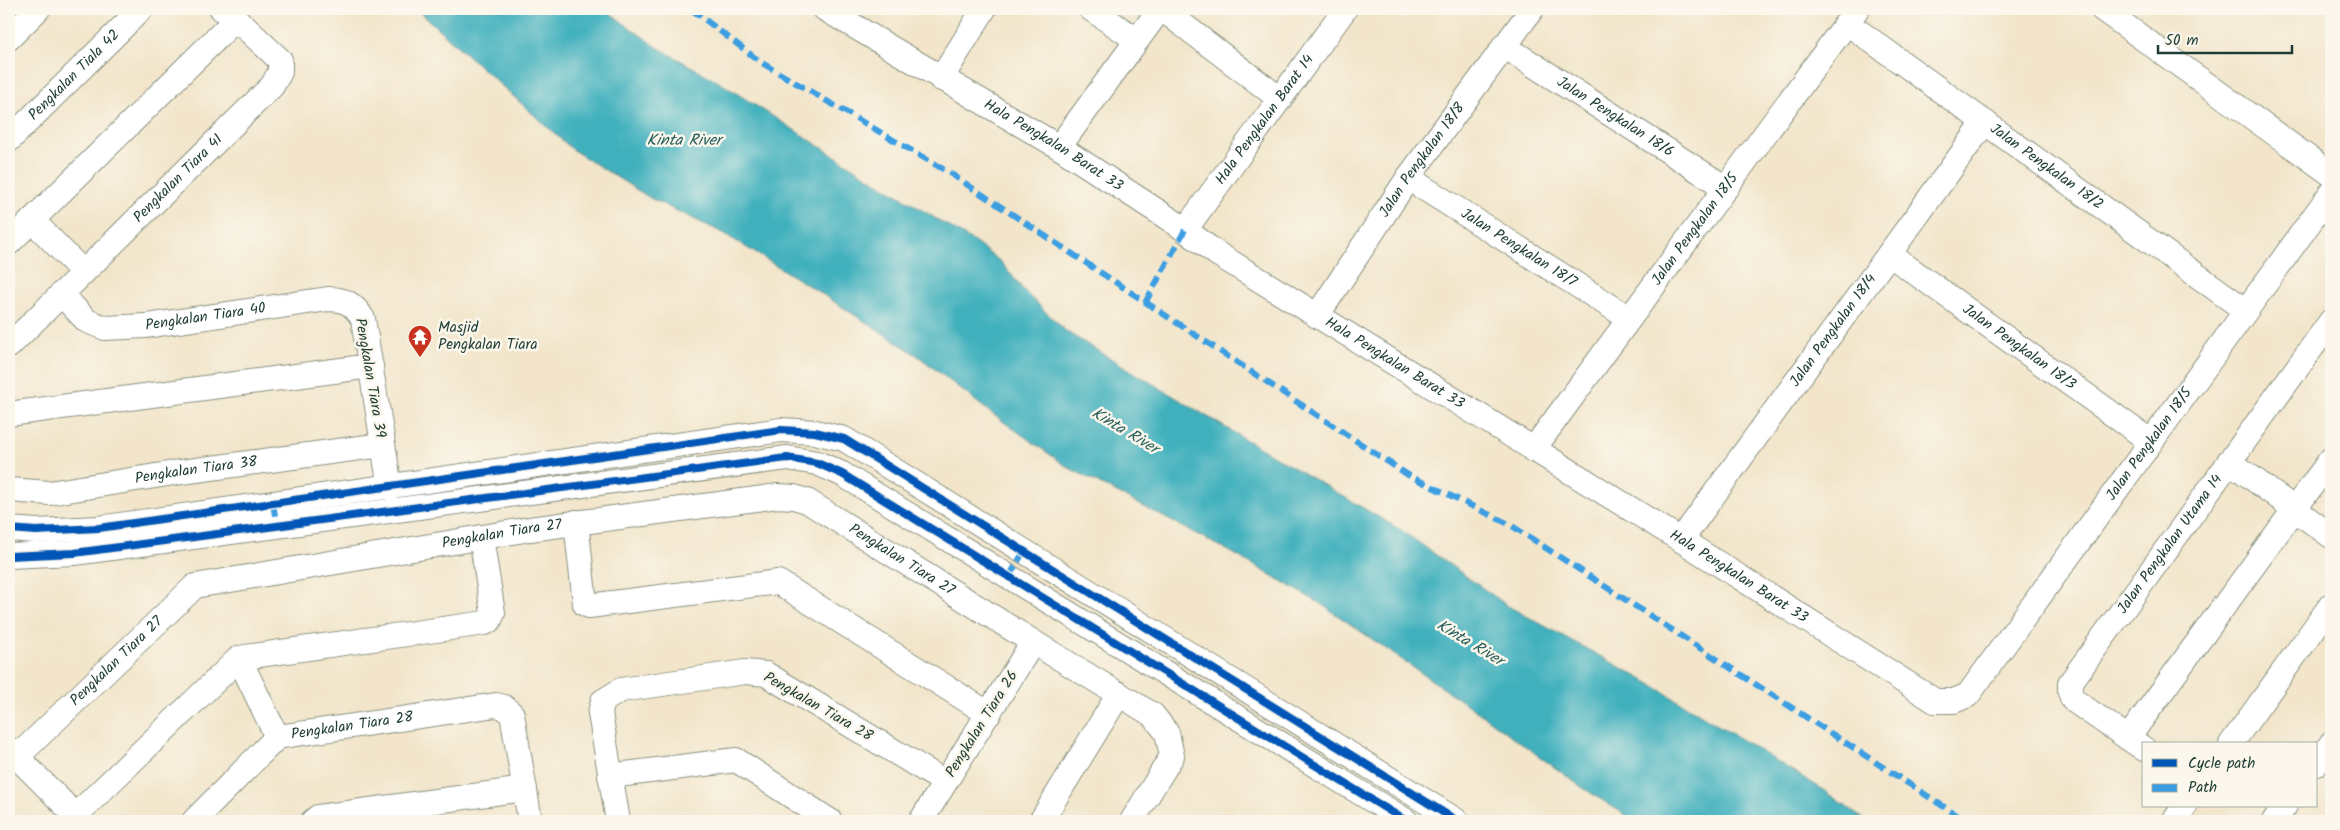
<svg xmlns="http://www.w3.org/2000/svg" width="2340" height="830" viewBox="0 0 2340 830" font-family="Kalam,sans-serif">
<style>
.water{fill:#41b0bd;stroke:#307678}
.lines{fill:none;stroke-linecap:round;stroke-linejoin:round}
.minor-casing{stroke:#88917f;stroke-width:26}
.minor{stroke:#fff;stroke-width:24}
.quiet{stroke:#3c9ee2;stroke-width:6;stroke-dasharray:12 6;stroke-linecap:butt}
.cycleway-casing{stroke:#fbf7ec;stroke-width:11}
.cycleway{stroke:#0057b8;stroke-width:8}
.labels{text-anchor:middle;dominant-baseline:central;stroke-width:5;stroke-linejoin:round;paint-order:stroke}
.street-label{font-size:15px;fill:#1f3d34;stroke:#fbf7ec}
.poi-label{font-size:15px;fill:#1f3d34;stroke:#fbf7ec;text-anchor:start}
.water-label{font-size:16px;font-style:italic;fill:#29605d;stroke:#fbf7ec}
</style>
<rect width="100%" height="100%" fill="#fbf7ec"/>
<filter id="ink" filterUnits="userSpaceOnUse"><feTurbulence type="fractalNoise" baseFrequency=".02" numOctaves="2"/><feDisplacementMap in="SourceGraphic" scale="10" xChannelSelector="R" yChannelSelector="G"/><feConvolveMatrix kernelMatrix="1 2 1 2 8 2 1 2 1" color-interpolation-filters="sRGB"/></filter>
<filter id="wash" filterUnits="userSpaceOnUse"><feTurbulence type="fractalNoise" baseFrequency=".0096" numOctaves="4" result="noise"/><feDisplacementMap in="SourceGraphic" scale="20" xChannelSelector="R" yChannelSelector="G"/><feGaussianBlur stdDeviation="1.12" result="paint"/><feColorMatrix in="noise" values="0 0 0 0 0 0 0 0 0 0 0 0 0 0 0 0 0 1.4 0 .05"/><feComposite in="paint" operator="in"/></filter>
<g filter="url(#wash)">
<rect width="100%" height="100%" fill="#f2e5ca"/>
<path class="water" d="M416 9H604L657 47 719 82 854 168 974 242 1001 262 1026 293 1067 332 1243 438 1401 530 1508 606 1644 680 1819 787 1866 821H1635L1583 788 1482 715 1321 604 1229 551 1069 468 991 413 918 356 822 294 723 233 650 198 573 150Z"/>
</g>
<g filter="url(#ink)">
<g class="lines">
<defs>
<g id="minor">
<path id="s1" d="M825 9 1059 147 1180 226 1216 253 1681 540 1935 701H1954L1968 695 2331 193"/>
<path d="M1091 9 1137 40"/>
<path d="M1162 9 1280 99"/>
<path d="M2102 9 2331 174"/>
<path id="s2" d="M1847 23 2245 310"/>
<path d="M9 38 38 9"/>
<path id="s3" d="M1504 46 1726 188"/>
<path d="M941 79 984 9"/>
<path id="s4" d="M9 140 141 9"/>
<path d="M1059 147 1160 9"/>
<path id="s5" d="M1408 178 1629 318"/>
<path d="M32 220 83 272"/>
<path id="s6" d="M1185 230 1345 9"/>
<path d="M9 243 236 19"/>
<path id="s7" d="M1889 254 2150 441"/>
<path id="s8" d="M61 294 87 321 105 328 146 326 328 299C345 299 354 304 363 319L390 488"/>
<path id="s9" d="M1317 316 1408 178 1532 9"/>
<path id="s10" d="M9 346 272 86 280 72V60L236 19 222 9"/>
<path d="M9 414 371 366"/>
<path id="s11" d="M1533 450 1857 9"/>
<path d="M2229 461 2331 536"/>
<path id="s12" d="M9 490 49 493 174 473 382 445"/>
<path d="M576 522 585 604 589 606 778 582 989 714"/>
<path d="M9 529 36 531 99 528 781 430 815 432 844 439 1457 821"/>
<path id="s13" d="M1681 540 1985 122"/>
<path d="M9 556 74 553 787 458 817 463 842 474 1406 821"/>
<path d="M1033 642 1153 715 1167 733 1172 756 1132 821"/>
<path d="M239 658 277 737"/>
<path d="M2128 738 2331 459"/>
<path d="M2231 744 2331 605"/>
<path d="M9 749 81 821"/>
<path id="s14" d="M2144 749 2073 700 2070 692V683L2331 321"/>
<path id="s15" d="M17 757 195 586 530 529 778 496 794 497 807 501 1033 642 921 821"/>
<path d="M2316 764 2331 744"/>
<path d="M610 776 736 760 830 821"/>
<path d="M75 816 239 658 485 623 490 620 493 613 481 537"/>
<path id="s16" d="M194 821 277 737 496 705 504 707 512 714 530 821"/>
<path d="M313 821 318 817 525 789"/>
<path d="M618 821 600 713 603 701 621 690 745 672 766 674 945 782"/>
<path d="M1041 821 1119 694"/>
<path d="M2174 821 2185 806"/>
<path d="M2274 821 2285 806"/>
</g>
</defs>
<use href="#minor" class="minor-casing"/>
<use href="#minor" class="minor"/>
<g class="quiet">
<path d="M691 9 762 63 948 172 1408 475 1509 524 1966 821"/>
<path d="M1145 303 1185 230"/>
<path d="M273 504 277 526"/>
<path d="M1009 577 1024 551"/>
</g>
<defs>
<g id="cycleway">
<path d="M9 529 36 531 99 528 781 430 815 432 844 439 1457 821"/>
<path d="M9 556 74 553 787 458 817 463 842 474 1406 821"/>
</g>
</defs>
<use href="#cycleway" class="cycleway-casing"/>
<use href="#cycleway" class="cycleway"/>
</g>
</g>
<defs>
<symbol id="temple-pin" viewBox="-11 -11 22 30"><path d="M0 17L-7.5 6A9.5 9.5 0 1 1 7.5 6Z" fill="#c8321e" stroke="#fbf7ec"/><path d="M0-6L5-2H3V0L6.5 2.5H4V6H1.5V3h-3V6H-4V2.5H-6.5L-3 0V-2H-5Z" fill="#fff"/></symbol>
</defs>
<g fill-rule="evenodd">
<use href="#temple-pin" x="406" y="323" width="28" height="38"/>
</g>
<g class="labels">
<g class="street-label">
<text stroke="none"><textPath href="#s4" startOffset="92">Pengkalan Tiala 42</textPath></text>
<text stroke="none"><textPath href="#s3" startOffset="132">Jalan Pengkalan 18/6</textPath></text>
<text stroke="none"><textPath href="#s6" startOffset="136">Hala Pengkalan Barat 14</textPath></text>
<text stroke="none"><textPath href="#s1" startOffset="266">Hala Pengkalan Barat 33</textPath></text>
<text stroke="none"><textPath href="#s9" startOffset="188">Jalan Pengkalan 18/8</textPath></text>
<text stroke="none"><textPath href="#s2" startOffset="246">Jalan Pengkalan 18/2</textPath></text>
<text stroke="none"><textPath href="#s10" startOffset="238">Pengkalan Tiara 41</textPath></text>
<text stroke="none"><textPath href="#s11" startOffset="274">Jalan Pengkalan 18/5</textPath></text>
<text stroke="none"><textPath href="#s5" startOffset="131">Jalan Pengkalan 18/7</textPath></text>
<text stroke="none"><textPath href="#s8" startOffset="158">Pengkalan Tiara 40</textPath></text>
<text stroke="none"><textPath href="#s13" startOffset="259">Jalan Pengkalan 18/4</textPath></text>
<text stroke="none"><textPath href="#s7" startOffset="160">Jalan Pengkalan 18/3</textPath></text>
<text stroke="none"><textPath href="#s1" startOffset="671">Hala Pengkalan Barat 33</textPath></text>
<text transform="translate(370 378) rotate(80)">Pengkalan Tiara 39</text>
<text stroke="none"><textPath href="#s1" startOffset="1652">Jalan Pengkalan 18/5</textPath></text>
<text stroke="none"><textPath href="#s12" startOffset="189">Pengkalan Tiara 38</textPath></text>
<text stroke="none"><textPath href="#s15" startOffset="558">Pengkalan Tiara 27</textPath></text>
<text stroke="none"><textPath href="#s14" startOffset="275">Jalan Pengkalan Utama 14</textPath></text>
<text stroke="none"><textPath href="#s15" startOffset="978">Pengkalan Tiara 27</textPath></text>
<text stroke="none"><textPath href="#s1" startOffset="1076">Hala Pengkalan Barat 33</textPath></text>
<text stroke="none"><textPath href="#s15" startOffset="138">Pengkalan Tiara 27</textPath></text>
<text transform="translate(818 707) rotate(30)">Pengkalan Tiara 28</text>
<text transform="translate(982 724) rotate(-58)">Pengkalan Tiara 26</text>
<text stroke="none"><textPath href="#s16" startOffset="194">Pengkalan Tiara 28</textPath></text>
</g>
<g class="poi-label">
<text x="438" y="328">Masjid<tspan x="438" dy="17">Pengkalan Tiara</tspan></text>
</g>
<g class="water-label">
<text x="684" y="140">Kinta River</text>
<text transform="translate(1125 431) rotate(31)">Kinta River</text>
<text transform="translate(1470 643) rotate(31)">Kinta River</text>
</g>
</g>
<rect width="2340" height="830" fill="none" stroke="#fbf7ec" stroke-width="30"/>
<rect x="2142" y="742" width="175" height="65" fill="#fbf7ec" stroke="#a3ada2"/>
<rect x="2152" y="759" width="25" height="8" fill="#0057b8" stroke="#a3ada2"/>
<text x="2188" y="768" font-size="15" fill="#1f3d34">Cycle path</text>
<rect x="2152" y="784" width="25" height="8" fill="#3c9ee2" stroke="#a3ada2"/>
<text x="2188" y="792" font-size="15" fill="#1f3d34">Path</text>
<path d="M2158 45v8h134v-8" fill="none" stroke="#1f3d34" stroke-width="2.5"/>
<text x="2165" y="45" font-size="15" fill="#1f3d34" stroke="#fbf7ec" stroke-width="4" paint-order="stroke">50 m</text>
</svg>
